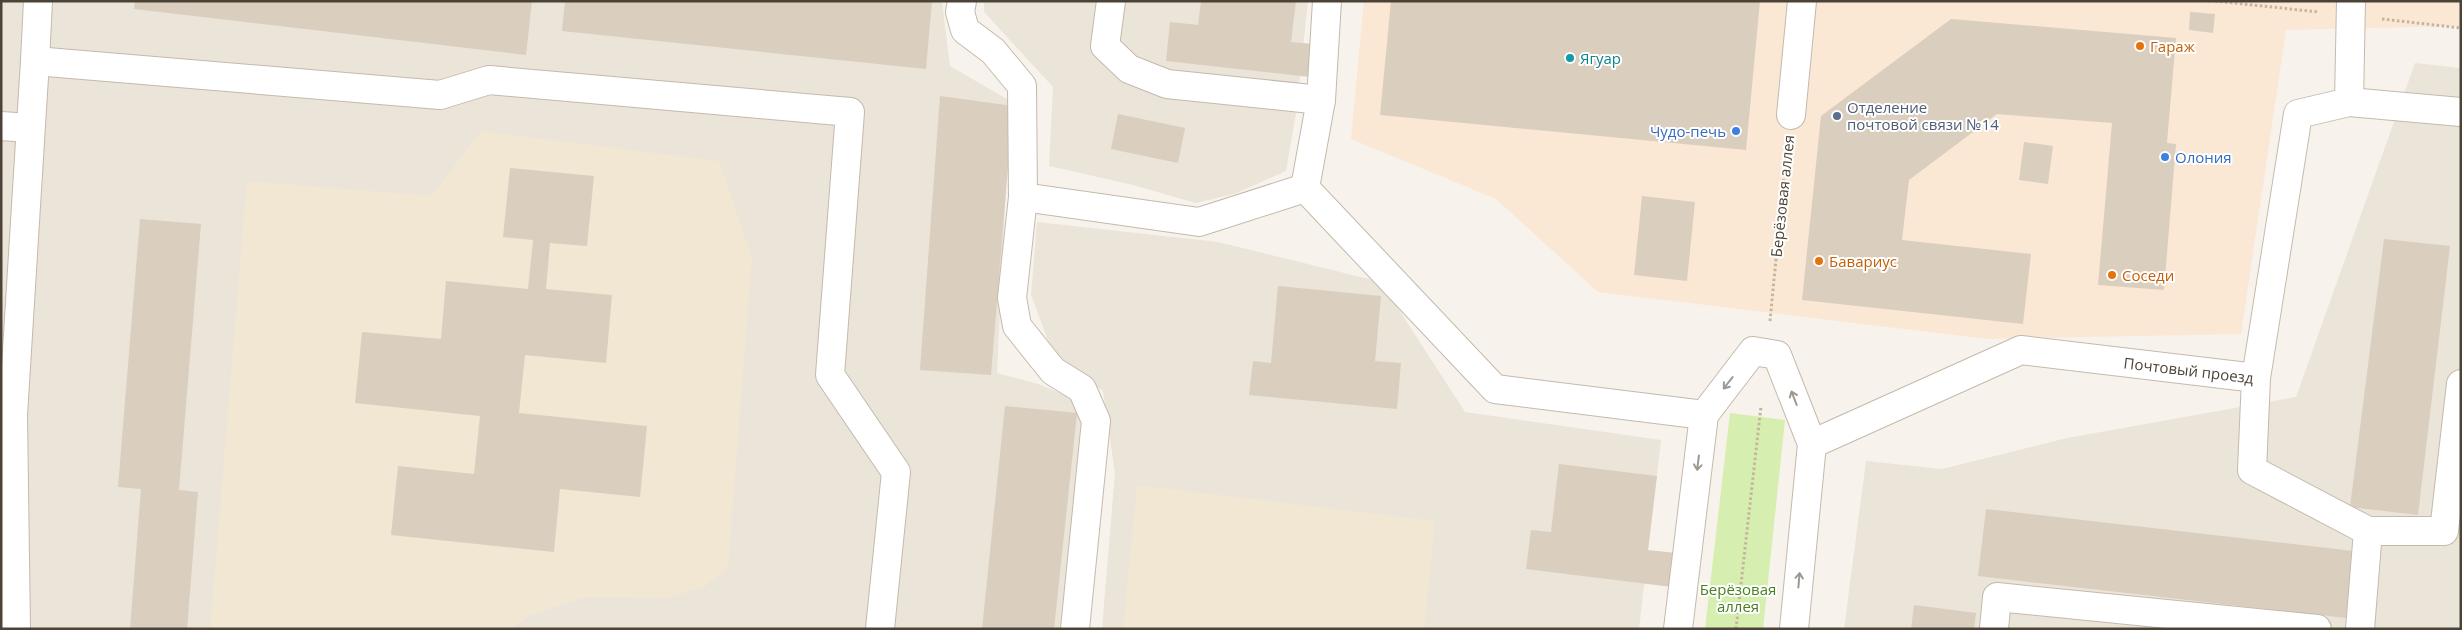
<svg xmlns="http://www.w3.org/2000/svg" width="2462" height="630" viewBox="0 0 2462 630" font-family="'Open Sans',sans-serif">
<style>
.residential{fill:#ebe4d8}
.commercial{fill:#fae8d5}
.education{fill:#f1e7d3}
.green{fill:#d6efb0}
.building{fill:#dacebf}
.lines{fill:none;stroke-linecap:round;stroke-linejoin:round}
.minor-casing{stroke:#c4baac;stroke-width:30}
.path{stroke:#c7b59b;stroke-width:3;stroke-dasharray:2.5 2.5;stroke-linecap:butt}
.minor{stroke:#fff;stroke-width:28}
.oneway{stroke:#9d9891}
.food-dot{fill:#e8710a;stroke:#fff;stroke-width:2}
.culture-dot{fill:#0f9aa8;stroke:#fff;stroke-width:2}
.service-dot{fill:#5c6f8a;stroke:#fff;stroke-width:2}
.shop-dot{fill:#3f7fe0;stroke:#fff;stroke-width:2}
.labels{text-anchor:middle;dominant-baseline:central;stroke-width:4;stroke-linejoin:round;paint-order:stroke}
.food-label{font-size:15px;fill:#c56008;stroke:#fff;text-anchor:start}
.culture-label{font-size:15px;fill:#0d838f;stroke:#fff;text-anchor:start}
.service-label{font-size:15px;fill:#4e5e75;stroke:#fff;text-anchor:start}
.shop-label{font-size:15px;fill:#366cbe;stroke:#fff;text-anchor:end}
.street-label{font-size:15px;fill:#4c4337;stroke:#fff}
.park-label{font-size:15px;fill:#4b8021;stroke:#fff}
</style>
<rect width="100%" height="100%" fill="#f7f2eb"/>
<g class="residential">
<path d="M1 1H942L950 66 1010 101 997 373 1038 384 1070 397 1089 423 1066 629H1Z"/>
<path d="M984 1H1308L1296 113 1286 171 1234 194 1196 203 1133 185 1049 166 1053 87 984 12Z"/>
<path d="M2415 63 2461 68V629H1844L1866 461 1942 469 2067 438 2296 397Z"/>
<path d="M1037 222 1218 242 1381 282 1465 412 1661 440 1639 629H1102L1115 473 1103 391 1053 354 1031 295Z"/>
</g>
<path class="commercial" d="M1364 1H2461V26L2286 30 2241 334 1987 339 1598 292 1496 199 1351 139Z"/>
<g class="education">
<path d="M481 131 719 161 752 257 728 568 704 587 668 598 585 597 531 615 510 629H210L247 181 431 196Z"/>
<path d="M1137 485 1435 521 1424 629H1123Z"/>
</g>
<path class="green" d="M1730 413 1785 420 1763 629H1705Z"/>
<g class="building">
<path d="M135 1H532L526 55 134 9Z"/>
<path d="M565 1H932L926 69 562 31Z"/>
<path d="M1201 1H1296L1291 42 1314 44 1310 77 1166 61 1170 22 1198 25Z"/>
<path d="M1391 1H1760L1746 150 1380 115Z"/>
<path d="M2190 12 2215 14 2213 33 2189 30Z"/>
<path d="M1951 19 2176 38 2167 143 2176 144 2164 290 2098 285 2112 123 1997 114 1909 180 1902 240 2031 254 2023 324 1802 300 1821 116Z"/>
<path d="M940 96 1013 106 991 375 920 370Z"/>
<path d="M1118 114 1185 128 1178 163 1111 149Z"/>
<path d="M2024 142 2053 146 2048 184 2019 180Z"/>
<path d="M510 168 594 176 587 246 550 243 546 289 612 295 606 363 525 355 519 413 647 426 640 497 560 489 554 552 391 535 398 466 474 474 480 416 355 403 362 332 441 339 446 281 528 289 533 240 503 237Z"/>
<path d="M1642 196 1695 202 1687 281 1634 275Z"/>
<path d="M140 219 201 224 179 490 198 492 187 629H130L141 489 118 487Z"/>
<path d="M2384 239 2450 246 2418 515 2350 507Z"/>
<path d="M1278 286 1381 296 1375 361 1401 363 1397 409 1249 395 1253 361 1271 363Z"/>
<path d="M1005 406 1077 413 1054 629H982Z"/>
<path d="M1559 464 1657 476 1648 550 1676 553 1672 587 1526 569 1531 530 1551 532Z"/>
<path d="M1986 509 2354 551 2346 618 1978 576Z"/>
<path d="M1914 605 1976 613 1974 629H1911Z"/>
</g>
<g class="lines">
<defs>
<g id="minor">
<path d="M38 1 35 61 440 95 489 80 850 112 830 375 896 472 880 629"/>
<path d="M962 1 960 12 965 30 993 51 1022 86 1023 197 1012 298 1017 326 1053 371 1082 389 1096 421 1075 629"/>
<path d="M1111 1 1105 46 1129 69 1167 84 1321 100"/>
<path d="M2349 102 2351 1"/>
<path d="M1791 115 1802 1"/>
<path d="M1 126 30 128"/>
<path d="M1305 188 1321 100 1327 1"/>
<path d="M1023 197 1199 222 1305 188 1495 389 1704 415"/>
<path d="M2256 378 2252 470 2368 531 2360 629"/>
<path id="s1" d="M1812 444 2021 350 2256 378 2298 114 2349 102 2461 112"/>
<path d="M2368 531H2444L2461 384"/>
<path d="M16 629 13 415 35 61"/>
<path d="M1678 629 1704 415 1753 351 1777 355 1812 444 1794 629"/>
<path d="M1994 629 1997 597 2317 629"/>
</g>
</defs>
<use href="#minor" class="minor-casing"/>
<g class="path">
<path d="M2215 1 2319 12"/>
<path d="M2382 19 2461 28"/>
<path d="M1770 321 1787 145"/>
<path d="M1736 629 1761 406"/>
</g>
<use href="#minor" class="minor"/>
</g>
<defs><path id="oneway-shaft" d="M-6 0H5M1.5-3L5.5 0L1.5 3" fill="none" stroke-width="1.6" stroke-linecap="round" stroke-linejoin="round" transform="scale(1.25)"/></defs>
<g class="oneway">
<use href="#oneway-shaft" transform="translate(1728 383) rotate(128)"/>
<use href="#oneway-shaft" transform="translate(1794 398) rotate(-111)"/>
<use href="#oneway-shaft" transform="translate(1698 463) rotate(97)"/>
<use href="#oneway-shaft" transform="translate(1799 580) rotate(-85)"/>
</g>
<g class="food-dot">
<circle cx="2140" cy="46" r="5"/>
<circle cx="1819" cy="261" r="5"/>
<circle cx="2112" cy="275" r="5"/>
</g>
<circle class="culture-dot" cx="1570" cy="58" r="5"/>
<circle class="service-dot" cx="1837" cy="116" r="5"/>
<g class="shop-dot">
<circle cx="1736" cy="131" r="5"/>
<circle cx="2165" cy="157" r="5"/>
</g>
<g class="labels">
<g class="food-label">
<text x="2150" y="46">Гараж</text>
<text x="1829" y="261">Бавариус</text>
<text x="2122" y="275">Соседи</text>
</g>
<g class="culture-label">
<text x="1580" y="58">Ягуар</text>
</g>
<g class="service-label">
<text x="1847" y="107">Отделение<tspan x="1847" dy="17">почтовой связи №14</tspan></text>
</g>
<g class="shop-label">
<text x="1726" y="131">Чудо-печь</text>
<text x="2175" y="157" text-anchor="start">Олония</text>
</g>
<g class="street-label">
<text transform="translate(1782 196) rotate(-84)">Берёзовая аллея</text>
<text stroke="none"><textPath href="#s1" startOffset="398">Почтовый проезд</textPath></text>
</g>
<g class="park-label">
<text x="1738" y="589">Берёзовая<tspan x="1738" dy="17">аллея</tspan></text>
</g>
</g>
<rect width="2462" height="630" fill="none" stroke="#4c4337" stroke-width="5"/>
</svg>
